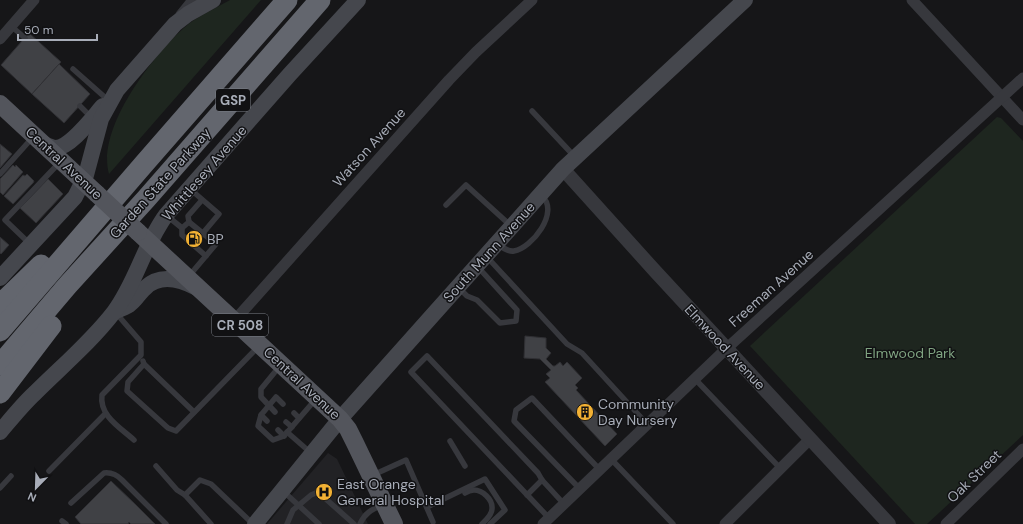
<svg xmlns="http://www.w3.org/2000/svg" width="1023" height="524" viewBox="0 0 1023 524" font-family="'DM Sans',sans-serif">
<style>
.built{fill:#222225}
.green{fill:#1e261f}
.building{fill:#404145;stroke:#303034}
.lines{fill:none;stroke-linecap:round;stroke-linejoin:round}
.service{stroke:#37383d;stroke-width:5.5}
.minor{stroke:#37383d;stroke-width:11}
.tertiary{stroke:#37383d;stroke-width:14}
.secondary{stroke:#45474d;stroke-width:16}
.primary{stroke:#53555c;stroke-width:18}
.motorway{stroke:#63666e;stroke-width:21}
.primary-bridge{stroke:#53555c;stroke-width:18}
.labels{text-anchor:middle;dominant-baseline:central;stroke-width:3;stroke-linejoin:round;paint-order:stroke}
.shield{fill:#111113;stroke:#7b7e86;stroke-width:1}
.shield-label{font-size:13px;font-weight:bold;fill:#a8adb8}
.street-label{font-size:14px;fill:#a8adb8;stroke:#111113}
.poi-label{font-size:14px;fill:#a8adb8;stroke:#111113;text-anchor:start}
.park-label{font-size:14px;fill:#7fa381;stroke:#111113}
</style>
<rect width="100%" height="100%" fill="#161618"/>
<path class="built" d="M328 453 337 459 368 524H267Z"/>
<g class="green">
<path d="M230 0H261L109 174C96 129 153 55 185 27 196 17 216 8 230 0Z"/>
<path d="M997 117 1001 118 1023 141V435L927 524H915L750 346Z"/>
</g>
<g class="building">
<path d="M29 33 61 62 32 94 1 65Z"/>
<path d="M59 64 90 94 64 123 32 94Z"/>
<path d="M0 144 12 154 0 168Z"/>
<path d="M13 165 15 167 16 165 23 172 3 195 0 192V179Z"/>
<path d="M27 174 34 181 33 183 13 204 4 196 23 175 25 176Z"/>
<path d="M48 179 63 194 36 223 20 208Z"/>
<path d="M0 237 9 245 1 254 0 253Z"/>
<path d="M525 336 546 338V348L551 353 546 359 553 366H555L560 362 563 366 567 362 582 378 575 385 578 388 576 390 617 434 605 446 545 382 550 378 546 374 551 370 540 359 524 358Z"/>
<path d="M111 481 135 504 155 524H131L129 522 128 524H81L75 517Z"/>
</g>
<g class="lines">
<g class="service">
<path d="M11 26 25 38"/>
<path d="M73 69 108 100"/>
<path d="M80 106 91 117"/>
<path d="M532 111 575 157"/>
<path d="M0 174 33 137"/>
<path d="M190 189 219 214 203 233"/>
<path d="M446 205 466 185 511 226"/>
<path d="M166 215 182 228 189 222 216 244 189 276"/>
<path d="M189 222 188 216 202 200"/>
<path d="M182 228V235L206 256"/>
<path d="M29 243 5 220 60 162"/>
<path d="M498 244C503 248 508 252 514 251 532 248 560 212 542 196"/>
<path d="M487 257 567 344 582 353 647 424"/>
<path d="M458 287 467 296 477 300 500 323 516 321 517 310 477 266"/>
<path d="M116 313 141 342V355L102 395C99 416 121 428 134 440"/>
<path d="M143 361 144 364 194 412"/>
<path d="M144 364 128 382 127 391 168 428 176 431 258 347"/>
<path d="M695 379 780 468"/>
<path d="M275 412 261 397V389L279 367"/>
<path d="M294 413 299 418"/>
<path d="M261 415 258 426 273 440 284 436"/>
<path d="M267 421 261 415 276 397 283 404"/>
<path d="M286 422 292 427"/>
<path d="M278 430 284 436 315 400"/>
<path d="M287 432 311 453"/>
<path d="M450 441 465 466"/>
<path d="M611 459 673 524"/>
<path d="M156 466 177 490 185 495 211 524"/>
<path d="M49 471 105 414"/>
<path d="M373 475 406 460 433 522"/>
<path d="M0 488 11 476"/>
<path d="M580 489 514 421 516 410 532 398 600 470"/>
<path d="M284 492 319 524"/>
<path d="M465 493C468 491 471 490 474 490 482 490 493 499 492 509 492 515 486 520 482 524"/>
<path d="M185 495 200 480 211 484 253 524"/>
<path d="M527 495 542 480"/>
<path d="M71 503 104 473C112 472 117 475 122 480L166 524"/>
<path d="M427 507 485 479 505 510 490 524"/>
<path d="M549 518 411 372 427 356 538 473 542 480 564 504"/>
<path d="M62 521 66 524"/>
<path d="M287 524 293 510 311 495 318 492 354 524"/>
<path d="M360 524C365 513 371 510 382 505"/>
</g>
<g class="minor">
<path d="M912 0 1023 120"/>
<path d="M181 15 193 0"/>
<path d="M0 39 34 0"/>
<path d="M235 320 449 80 476 52 532 0"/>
<path d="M543 524 726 349 1023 78"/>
<path d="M725 524 810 439"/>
<path d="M946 524 1023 449"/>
</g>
<path class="tertiary" d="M563 169 655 271 889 524"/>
<g class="secondary">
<path d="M44 144C48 146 52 148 56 148 71 147 93 117 103 106"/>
<path d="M0 278 75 197 86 175 101 119 117 90 175 24 188 14 213 0"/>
<path d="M116 311C120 309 127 307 130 304 136 300 139 293 145 288 160 273 180 279 197 288"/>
<path d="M0 432C11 419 22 405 35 393 61 367 91 342 114 312 136 283 144 245 166 215L290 74 358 0"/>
<path d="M255 524 340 419 563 169 745 0"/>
</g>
<g class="primary">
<path d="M0 104 97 194"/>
<path d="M138 232 340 419 348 429 355 443 394 524"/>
</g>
<g class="motorway">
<path d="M0 305 41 265"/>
<path d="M0 331 143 165 287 0"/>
<path d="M0 365 67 286 146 199 320 0"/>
<path d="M0 393 51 326"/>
</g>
<path class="primary-bridge" d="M97 194 138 232"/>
</g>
<defs>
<symbol id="fuel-disc" viewBox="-11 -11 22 22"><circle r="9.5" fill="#f2b134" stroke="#111113"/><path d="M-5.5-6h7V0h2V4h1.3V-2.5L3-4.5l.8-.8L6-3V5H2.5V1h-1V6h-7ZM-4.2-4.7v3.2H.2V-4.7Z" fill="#111"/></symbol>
<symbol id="building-disc" viewBox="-11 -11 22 22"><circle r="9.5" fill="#f2b134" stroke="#111113"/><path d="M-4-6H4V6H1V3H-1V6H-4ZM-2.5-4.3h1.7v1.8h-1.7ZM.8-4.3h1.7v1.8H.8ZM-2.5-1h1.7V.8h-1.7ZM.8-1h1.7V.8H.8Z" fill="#111"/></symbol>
<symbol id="hospital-disc" viewBox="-11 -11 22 22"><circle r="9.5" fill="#f2b134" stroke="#111113"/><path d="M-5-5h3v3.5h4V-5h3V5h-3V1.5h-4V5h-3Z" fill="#111"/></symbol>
</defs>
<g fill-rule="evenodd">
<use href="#fuel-disc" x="184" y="229" width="20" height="20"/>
<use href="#building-disc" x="575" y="402" width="20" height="20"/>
<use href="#hospital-disc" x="314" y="482" width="20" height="20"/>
</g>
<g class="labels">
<g class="shield">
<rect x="216" y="89" width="34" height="22" rx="3"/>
<rect x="212" y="314" width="56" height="22" rx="3"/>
</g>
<g class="shield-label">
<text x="233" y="100">GSP</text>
<text x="240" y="325">CR 508</text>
</g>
<g class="street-label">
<text transform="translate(369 147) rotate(-48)">Watson Avenue</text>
<text transform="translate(64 163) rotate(43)">Central Avenue</text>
<text transform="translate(204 173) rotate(-49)">Whittlesey Avenue</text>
<text transform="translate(160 183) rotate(-48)">Garden State Parkway</text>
<text transform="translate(489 252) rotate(-48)">South Munn Avenue</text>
<text transform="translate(771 288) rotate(-42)">Freeman Avenue</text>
<text transform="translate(725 347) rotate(47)">Elmwood Avenue</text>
<text transform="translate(302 383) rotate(43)">Central Avenue</text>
<text transform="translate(974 476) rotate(-44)">Oak Street</text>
</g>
<g class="poi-label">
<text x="207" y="239">BP</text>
<text x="598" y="404">Community<tspan x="598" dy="16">Day Nursery</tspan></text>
<text x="337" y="484">East Orange<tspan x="337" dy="16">General Hospital</tspan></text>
</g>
<g class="park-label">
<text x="910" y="353">Elmwood Park</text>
</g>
</g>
<g transform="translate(36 488) rotate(203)" stroke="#111113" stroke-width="3" paint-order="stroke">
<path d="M0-3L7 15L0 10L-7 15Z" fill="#a8adb8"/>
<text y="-6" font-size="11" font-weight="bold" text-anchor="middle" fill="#a8adb8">N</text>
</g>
<path d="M18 34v6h79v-6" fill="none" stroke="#a8adb8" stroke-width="2"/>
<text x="24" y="34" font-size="12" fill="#a8adb8" stroke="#111113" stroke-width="3" paint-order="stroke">50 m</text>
</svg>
